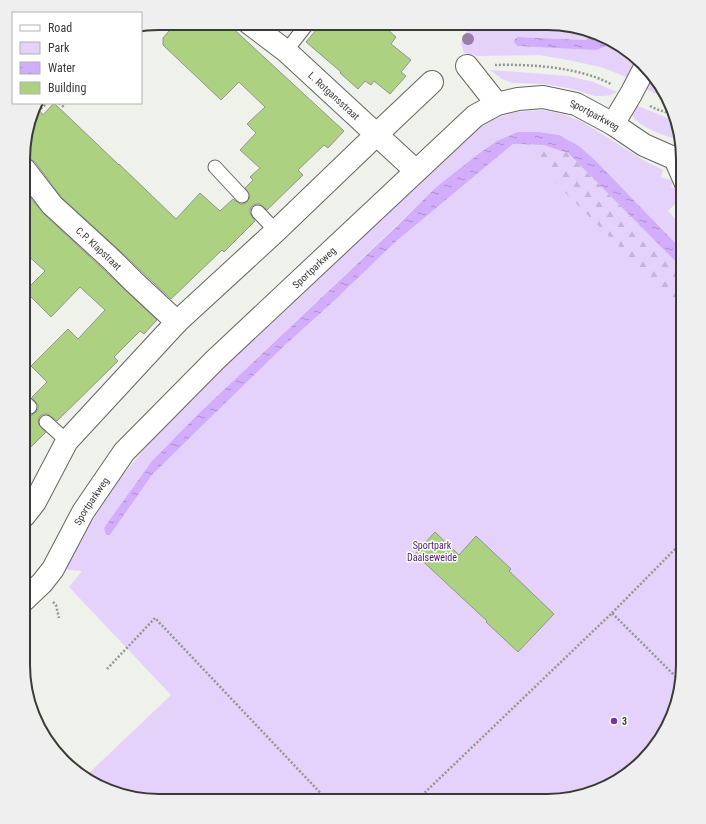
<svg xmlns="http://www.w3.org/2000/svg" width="706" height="824" viewBox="0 0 706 824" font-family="'Roboto Condensed',sans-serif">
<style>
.green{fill:#e4d2fb}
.forest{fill:url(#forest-firs)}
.water{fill:url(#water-ripples)}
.building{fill:#abd181;stroke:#93968f}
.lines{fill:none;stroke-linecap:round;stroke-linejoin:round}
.service-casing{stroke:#646761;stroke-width:15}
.minor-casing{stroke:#646761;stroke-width:24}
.tertiary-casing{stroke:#646761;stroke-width:24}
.path{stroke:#949691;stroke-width:2.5;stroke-dasharray:2 2;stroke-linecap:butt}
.service{stroke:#fff;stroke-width:13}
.minor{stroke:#fff;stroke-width:22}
.tertiary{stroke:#fff;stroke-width:22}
.tree{fill:#987eab}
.poi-dot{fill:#7434a9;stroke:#fff;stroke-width:1.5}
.labels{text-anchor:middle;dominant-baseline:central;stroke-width:3;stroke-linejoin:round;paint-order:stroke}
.street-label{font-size:10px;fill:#3a3b38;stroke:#fff}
.park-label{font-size:10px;fill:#512078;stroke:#fff}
.poi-label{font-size:10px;font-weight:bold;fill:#3a3b38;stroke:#fff;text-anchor:start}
.rim{fill:none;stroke:#3a3b38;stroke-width:2}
</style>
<defs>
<pattern id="forest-firs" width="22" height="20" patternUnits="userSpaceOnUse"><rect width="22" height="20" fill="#e4d2fb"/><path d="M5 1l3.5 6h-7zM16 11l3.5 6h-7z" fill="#c4b5d8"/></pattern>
<pattern id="water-ripples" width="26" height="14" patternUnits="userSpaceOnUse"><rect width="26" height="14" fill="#d1adfb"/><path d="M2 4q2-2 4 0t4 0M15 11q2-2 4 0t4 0" fill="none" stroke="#ab8ecc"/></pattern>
</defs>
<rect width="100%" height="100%" fill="#eef2ea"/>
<g class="green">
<path d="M470 24H565L593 35 587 40 518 37 597 50 613 43 623 46 638 62 629 78 601 67 563 59 540 55 478 56 464 53 461 43Z"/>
<path d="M490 70 569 76 593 82 617 92 611 95 604 96H595L573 89 545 84 513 83 502 79Z"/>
<path d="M631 103 670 119 672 120 678 140C665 135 635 127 631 112 630 110 631 106 631 103Z"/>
<path d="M542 110 563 114 581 121 645 161 663 170 661 177 673 181 671 187 677 189 678 194 680 199 668 211 683 227V251L596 161 579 146 559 135 518 132 434 189 398 224 194 418 151 462 132 488 110 535 152 475 207 421 283 347 335 300 394 242 513 144 543 145 683 269V674L660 740 615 783 555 801H150L91 783 85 777 171 695 69 587 82 571 61 569 103 504 121 477 160 430 239 352 473 131 492 119 515 112Z"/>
</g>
<g class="forest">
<path d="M650 75 665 91 667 98 643 88Z"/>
<path d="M543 145 568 153 683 269V311L538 165Z"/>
</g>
<g class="water">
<path d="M593 35 613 43 597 50 517 46 514 42 515 39 518 37 586 40Z"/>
<path d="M518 132H538L559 135 579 146 596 161 683 251V269L568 153 543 145 513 144 394 243 335 300 283 347 207 421 152 475 110 535H106L104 528 151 462 194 418 398 225 434 189 477 155 497 141Z"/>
</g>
<g class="building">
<path d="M176 23H227L344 131 328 148 324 145 298 170 303 175 267 210 260 204H256L252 206 250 209V213L255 221 224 252 222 250 171 299 119 250 61 197 35 162 30 159 25 158 26 133 36 106 43 115 54 103 119 165V164L176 219 200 193 220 211 233 199 240 204H244L247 202 249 199 250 195 245 188 253 180 250 177 260 168 240 150 256 133 247 124 265 107 239 82 221 100 163 45V38Z"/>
<path d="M322 23 381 24 396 37 391 44 411 60 401 72 406 76 390 94 374 81 371 85 365 81 358 89 340 73 341 72 306 42Z"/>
<path d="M25 191 44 214 102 268 157 320 144 334 140 331 114 357 118 361 57 421 48 414H44L40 416 38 420 39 425 46 432 24 454V413L28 415H32L36 412 38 409V405L32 397 47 382 31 366 68 329 78 339 105 310 80 287 51 317 25 291 45 271 25 253Z"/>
<path d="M435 532 459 555 476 536 511 569 509 571 554 614 518 652 486 622 487 621 415 554Z"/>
</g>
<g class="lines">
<defs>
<g id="service">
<path d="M286 51 308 23"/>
<path d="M669 156 683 188"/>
<path d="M215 167 242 196"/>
<path d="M258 212 276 231"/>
<path d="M24 401 30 407"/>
<path d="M46 422 67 441"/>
</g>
<g id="minor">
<path id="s1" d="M249 23 286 51 416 171"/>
<path d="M467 66 497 104"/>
<path d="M613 124 631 94 644 69"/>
<path id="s2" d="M25 170 52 205 111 259 133 281 177 322"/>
<path d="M24 516 35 502 67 441 177 322 276 231 377 134 432 82"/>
</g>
<g id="tertiary">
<path id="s3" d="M23 601 42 583 53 569 83 512 124 452 215 360 475 116 497 104 518 99 543 97 576 104 613 124 644 145 669 156 683 160"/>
</g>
</defs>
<use href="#service" class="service-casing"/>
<use href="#minor" class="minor-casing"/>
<use href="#tertiary" class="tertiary-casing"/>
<g class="path">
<path d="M495 65C530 64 579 67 611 84"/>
<path d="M59 103 64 107"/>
<path d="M650 106 656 109 671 114"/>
<path d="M32 117 47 103"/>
<path d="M53 602 56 605 59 618"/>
<path d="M612 613 683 541"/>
<path d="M107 669 155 618 328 801"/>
<path d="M416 801 612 613 680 681"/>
</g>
<use href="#service" class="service"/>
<use href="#minor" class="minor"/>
<use href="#tertiary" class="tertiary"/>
</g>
<circle class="tree" cx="468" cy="39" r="6"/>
<circle class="poi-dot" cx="614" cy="721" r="4"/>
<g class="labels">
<g class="street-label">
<text stroke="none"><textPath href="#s1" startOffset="112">L. Rotgansstraat</textPath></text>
<text stroke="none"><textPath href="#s3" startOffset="794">Sportparkweg</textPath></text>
<text stroke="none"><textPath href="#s2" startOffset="108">C.P. Klapstraat</textPath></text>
<text stroke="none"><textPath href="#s3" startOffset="446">Sportparkweg</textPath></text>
<text stroke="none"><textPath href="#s3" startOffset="122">Sportparkweg</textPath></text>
</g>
<g class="park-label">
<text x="432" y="545">Sportpark<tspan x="432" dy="12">Daalseweide</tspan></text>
</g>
<g class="poi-label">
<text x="622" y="721">3</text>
</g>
</g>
<path d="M0 0H706V824H0ZM159 30H547A129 129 0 0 1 676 159V665A129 129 0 0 1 547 794H159A129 129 0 0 1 30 665V159A129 129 0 0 1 159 30Z" fill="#efefef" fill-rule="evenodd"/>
<path class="rim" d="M159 30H547A129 129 0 0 1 676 159V665A129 129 0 0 1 547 794H159A129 129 0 0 1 30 665V159A129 129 0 0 1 159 30Z"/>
<rect x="12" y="12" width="130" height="92" fill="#ffffff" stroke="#b0b1af"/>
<rect x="20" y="25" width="20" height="6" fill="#ffffff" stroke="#b0b1af"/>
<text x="48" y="32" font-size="12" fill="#3a3b38">Road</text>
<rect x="20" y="42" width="20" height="12" fill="#e4d2fb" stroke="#b0b1af"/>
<text x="48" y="52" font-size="12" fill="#3a3b38">Park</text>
<rect x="20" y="62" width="20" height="12" fill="url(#water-ripples)" stroke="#b0b1af"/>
<text x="48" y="72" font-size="12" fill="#3a3b38">Water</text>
<rect x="20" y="82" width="20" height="12" fill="#abd181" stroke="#b0b1af"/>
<text x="48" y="92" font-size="12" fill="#3a3b38">Building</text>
</svg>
